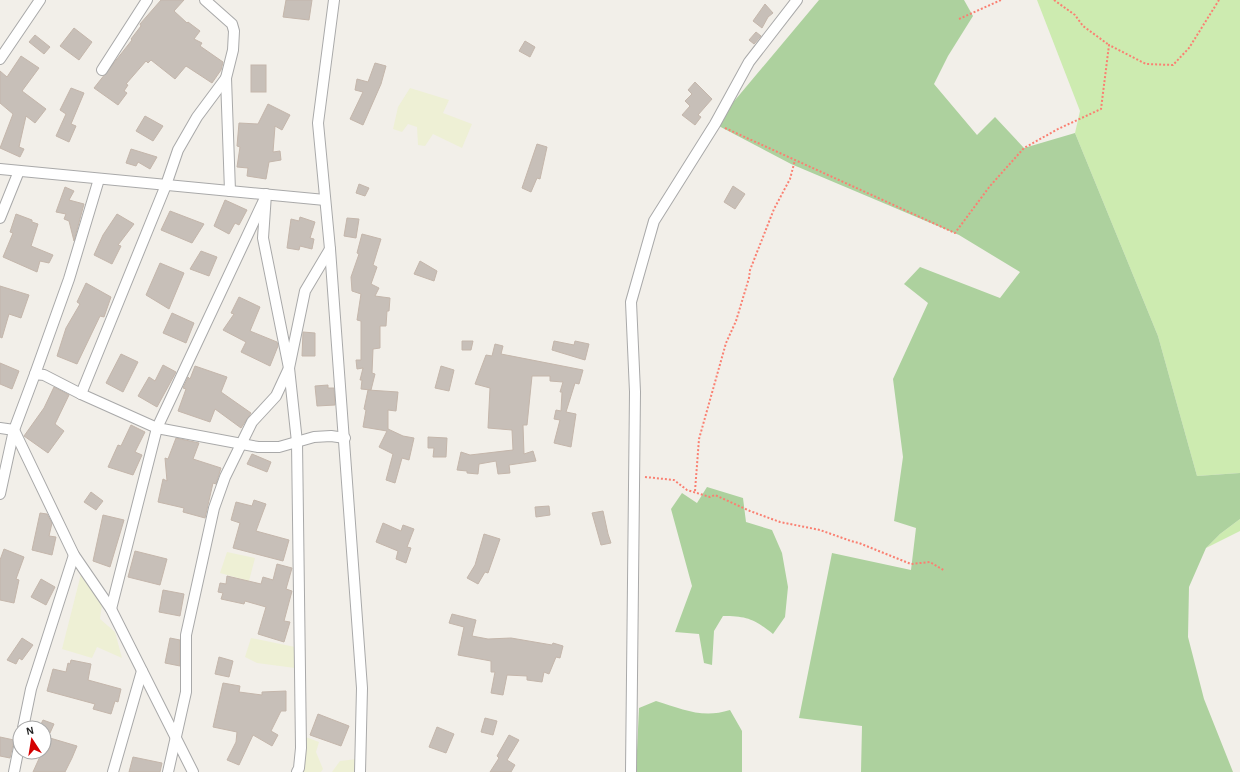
<svg xmlns="http://www.w3.org/2000/svg" width="1240" height="772" viewBox="0 0 1240 772" font-family="'Alegreya Sans',sans-serif">
<style>
.farmland{fill:#eef0d5}
.grass{fill:#cdebb0}
.forest{fill:#add19e}
.building{fill:#c7bfb8;stroke:#c4b6ab}
.lines{fill:none;stroke-linecap:round;stroke-linejoin:round}
.minor-casing{stroke:#a9a9a9;stroke-width:12}
.path{stroke:#fa8072;stroke-width:2;stroke-dasharray:2 2;stroke-linecap:butt}
.minor{stroke:#fff;stroke-width:10}
</style>
<rect width="100%" height="100%" fill="#f2efe9"/>
<g class="farmland">
<path d="M410 88 449 100 443 113 472 124 462 148 433 134 425 146 418 145 417 127 408 124 402 132 393 129 398 107Z"/>
<path d="M227 552 255 558 249 581 220 573Z"/>
<path d="M81 574 103 597 100 619 115 632 122 658 97 647 92 658 62 649Z"/>
<path d="M251 638 295 647V668L257 663 245 657Z"/>
<path d="M303 736 319 742 316 752 323 769 321 772H300Z"/>
<path d="M357 759V772H332L340 761Z"/>
</g>
<g class="grass">
<path d="M1037 0H1240V473L1197 476 1158 336 1075 133 1080 111Z"/>
<path d="M1240 519V531L1206 548 1220 534Z"/>
</g>
<g class="forest">
<path d="M819 0H964L973 16 948 56 934 84 977 135 995 117 1024 148 1075 133 1158 336 1197 476 1240 473V519L1220 534 1206 548 1189 587 1188 637 1204 699 1233 772H861L862 726 799 718 832 553 911 570 916 528 894 521 903 457 893 379 928 303 904 284 920 267 1000 298 1020 272 959 235 791 164 715 124Z"/>
<path d="M707 487 743 498 746 522 772 530 782 553 788 587 785 617 773 634C754 619 747 616 723 616L714 631 712 665 704 663 699 634 675 632 692 586 671 509 682 493 697 503Z"/>
<path d="M656 701C683 709 702 719 730 710L742 731V772H636L639 708Z"/>
</g>
<g class="building">
<path d="M161 0H184L174 11 187 23 188 22 200 31 194 39 202 43 200 46 223 62 221 70 212 83 186 66 175 79 151 60 148 63 146 61 126 84 128 85 124 91 127 93 118 105 94 88 132 40 131 39 141 26 140 24Z"/>
<path d="M286 0H312L309 20 283 17Z"/>
<path d="M765 4 773 13 768 17 762 28 753 21Z"/>
<path d="M74 28 92 42 79 60 60 46Z"/>
<path d="M756 32 761 36 754 44 749 40Z"/>
<path d="M35 35 50 47 44 54 29 42Z"/>
<path d="M525 41 535 47 530 57 519 51Z"/>
<path d="M21 56 39 68 22 91 46 109 35 123 26 116 19 147 24 149 20 157 0 148 13 114 0 103V71L7 77Z"/>
<path d="M375 63 386 66 381 84 363 125 350 119 363 92 355 90 357 79 368 82Z"/>
<rect x="251" y="65" width="15" height="27"/>
<path d="M695 82 712 99 698 115 701 117 695 125 682 115 690 106 685 101 692 94 688 90Z"/>
<path d="M71 88 84 93 71 124 76 126 69 142 56 136 66 114 60 110Z"/>
<path d="M268 104 290 115 282 130 275 126 273 152 280 151 281 160 269 162 266 179 247 176 248 168 237 167 240 147 237 146 239 123 258 124Z"/>
<path d="M145 116 163 126 153 141 136 131Z"/>
<path d="M537 144 547 147 540 179 537 178 531 192 522 188Z"/>
<path d="M131 149 157 157 150 169 138 162 136 166 126 163Z"/>
<path d="M359 184 369 188 365 196 356 193Z"/>
<path d="M733 186 745 194 735 209 724 202Z"/>
<path d="M65 187 74 191 69 200 84 204 74 241 69 221 64 219 66 214 56 212Z"/>
<path d="M225 200 247 210 239 225 235 223 229 234 214 226Z"/>
<path d="M170 211 204 224 192 243 161 230Z"/>
<path d="M16 214 32 220V222L38 224 31 246 53 255 49 263 40 261 37 272 3 257 13 233 10 232Z"/>
<path d="M117 214 134 224 118 245 121 246 112 264 94 255 103 235Z"/>
<path d="M300 217 315 222 310 238 314 239 312 249 300 246 299 250 287 248 291 219 299 221Z"/>
<path d="M347 218 359 219 356 238 344 236Z"/>
<path d="M362 234 381 239 373 265 377 267 371 284 379 288 375 296 390 298 389 311H387L386 326H380V348L373 349 372 373 375 374 371 390 361 389 362 380H360L363 368 357 369 356 360H361V321L357 320 361 294 352 291 351 277 359 254 357 253Z"/>
<path d="M201 251 217 257 209 276 190 269Z"/>
<path d="M420 261 437 271 434 281 414 274Z"/>
<path d="M160 263 184 273 169 309 146 295Z"/>
<path d="M86 283 111 297 104 317 100 316 77 364 57 356 66 328 80 304 77 302Z"/>
<path d="M0 286 29 295 21 318 9 314 2 338 0 337Z"/>
<path d="M239 297 260 307 250 331 277 342 278 346 270 366 241 352 246 342 223 330 234 314 231 313Z"/>
<path d="M172 313 194 323 186 343 163 333Z"/>
<path d="M303 332 315 333V356H302Z"/>
<path d="M462 341H473L471 350H462Z"/>
<path d="M554 341 574 345 575 341 589 344 585 360 552 350Z"/>
<path d="M495 344 503 346 501 354 583 370 579 384 575 383 566 412 576 414 571 447 554 443 560 420 554 419 556 410 561 411 562 392H560L563 382 550 381V376H532L527 425H523L524 454 533 451 536 461 509 465 510 473 498 474 496 461 479 464 478 474 467 473V471L457 470 461 452 470 455 513 450 512 430 488 428 490 388 475 384 486 355 492 356Z"/>
<path d="M121 354 138 362 123 392 106 383Z"/>
<path d="M0 363 19 371 12 389 0 384Z"/>
<path d="M163 365 176 372 157 407 138 396 149 377 155 381Z"/>
<path d="M195 366 227 377 221 392 251 413 241 428 215 409 210 422 178 411 186 389 183 388 188 377 190 379Z"/>
<path d="M441 366 454 370 449 391 435 388Z"/>
<path d="M328 385V388H334L335 405 317 406 315 386Z"/>
<path d="M54 387 69 395 55 424 64 431 48 453 24 436 44 408Z"/>
<path d="M368 390 398 392 396 411 388 410V429L403 436 414 438 409 460 402 458 395 483 386 480 393 454 379 447 387 431 363 427 366 410 364 409Z"/>
<path d="M131 425 145 432 135 452 142 455 133 475 108 467 118 445 121 446Z"/>
<path d="M428 437 447 438 446 457H433L434 448H428Z"/>
<path d="M176 438 199 443 193 459 221 468 216 484 213 483 205 518 183 512 184 508 158 502 163 479 167 481 165 458 168 459Z"/>
<path d="M252 454 271 462 267 472 247 464Z"/>
<path d="M91 492 103 501 96 510 84 502Z"/>
<path d="M254 500 266 504 256 531 289 540 283 561 233 548 240 523 231 520 236 502 252 506Z"/>
<path d="M549 506 550 515 536 517 535 507Z"/>
<path d="M603 511 608 534 611 543 601 545 592 513Z"/>
<path d="M40 513 47 514 52 523 49 536 56 537 52 555 32 550Z"/>
<path d="M103 515 124 520 110 567 93 561Z"/>
<path d="M383 523 401 531 403 525 414 529 407 547 411 548 406 563 396 559 398 551 376 542Z"/>
<path d="M484 534 500 539 488 573 485 572 478 584 467 578 475 565Z"/>
<path d="M4 549 24 557 16 579 19 580 14 603 0 600V560Z"/>
<path d="M135 551 167 559 160 585 128 577Z"/>
<path d="M277 564 292 568 286 589 292 591 284 621 290 622 284 642 258 634 266 607 245 601 244 604 221 599 223 593 218 592 220 583 226 584 227 576 261 584 263 577 273 580Z"/>
<path d="M41 579 55 587 46 605 31 597Z"/>
<path d="M163 590 184 594 180 616 159 612Z"/>
<path d="M452 614 476 620 472 636 488 639 511 638 552 645 553 643 563 646 560 658 556 657 549 674 544 672 542 682 527 680V676L507 675 503 695 491 693 495 672H491V661L458 655 464 627 449 623Z"/>
<path d="M22 638 33 645 22 660 19 658 16 664 7 660Z"/>
<path d="M170 638 180 640V666L165 663Z"/>
<path d="M219 657 233 661 229 677 215 674Z"/>
<path d="M71 660 91 664 88 680 121 689 118 702 115 701 111 714 93 709 95 704 47 691 53 669 66 672 68 663 70 664Z"/>
<path d="M223 683 240 686 239 692 262 695V692L286 691V711H281L271 731 278 735 272 746 253 735 239 765 227 760 236 742 237 732 213 727Z"/>
<path d="M318 714 349 726 341 746 310 735Z"/>
<path d="M485 718 497 721 493 735 481 732Z"/>
<path d="M43 720 54 724 50 733 44 730V728H39Z"/>
<path d="M437 727 454 734 446 753 429 747Z"/>
<path d="M509 735 519 740 507 760 515 765 511 772H490L499 758 497 756Z"/>
<path d="M0 737 14 740 10 758 0 756Z"/>
<path d="M50 738 77 746 72 758 65 772H33L42 752H45Z"/>
<path d="M133 757 162 763 160 772H129Z"/>
</g>
<g class="lines">
<defs>
<g id="minor">
<path d="M205 0 232 24 234 31 233 50 226 78 230 191"/>
<path d="M334 0 318 123 330 249 362 688 360 772"/>
<path d="M0 59 40 0"/>
<path d="M102 70 147 0"/>
<path d="M0 169 325 200"/>
<path d="M266 194 263 238 289 368 297 442 301 748 299 768 297 772"/>
<path d="M0 218 19 171"/>
<path d="M35 374 69 279 99 179"/>
<path d="M81 394 166 185 178 150 197 117 226 78"/>
<path d="M0 428 14 430 35 374 44 375 81 394 157 428 258 447H279L314 437 331 436 345 438"/>
<path d="M14 430 74 555 111 609 193 772"/>
<path d="M0 494 14 430"/>
<path d="M111 609 157 428 264 200"/>
<path d="M23 728 31 689 74 555"/>
<path d="M14 772 20 742"/>
<path d="M113 772 142 671"/>
<path d="M168 772 186 692V635L214 508 225 477 252 422 276 396 289 368 305 291 330 249"/>
<path d="M631 772 635 392 631 302 654 221 715 124 749 62 797 0"/>
</g>
</defs>
<use href="#minor" class="minor-casing"/>
<g class="path">
<path d="M1054 0 1075 15 1083 26 1109 45"/>
<path d="M959 19 1001 0"/>
<path d="M725 128 955 233 990 186 1024 148 1058 129 1101 109 1109 45 1146 64 1173 65 1189 48 1219 0"/>
<path d="M645 477 674 480 687 490 710 497 715 495 750 511 780 522 820 530 851 541 859 543 911 564 930 562 945 571"/>
<path d="M695 491 699 439 726 343 736 321 749 278 750 270 774 209 790 179 795 160"/>
</g>
<use href="#minor" class="minor"/>
</g>
<g transform="translate(32 740) rotate(348)"><circle r="19" fill="#ffffff" stroke="#a7a7a7"/>
<path d="M0-3L7 15L0 10L-7 15Z" fill="#d40000"/>
<text y="-6" font-size="11" font-weight="bold" text-anchor="middle" fill="#222222">N</text>
</g>
</svg>
